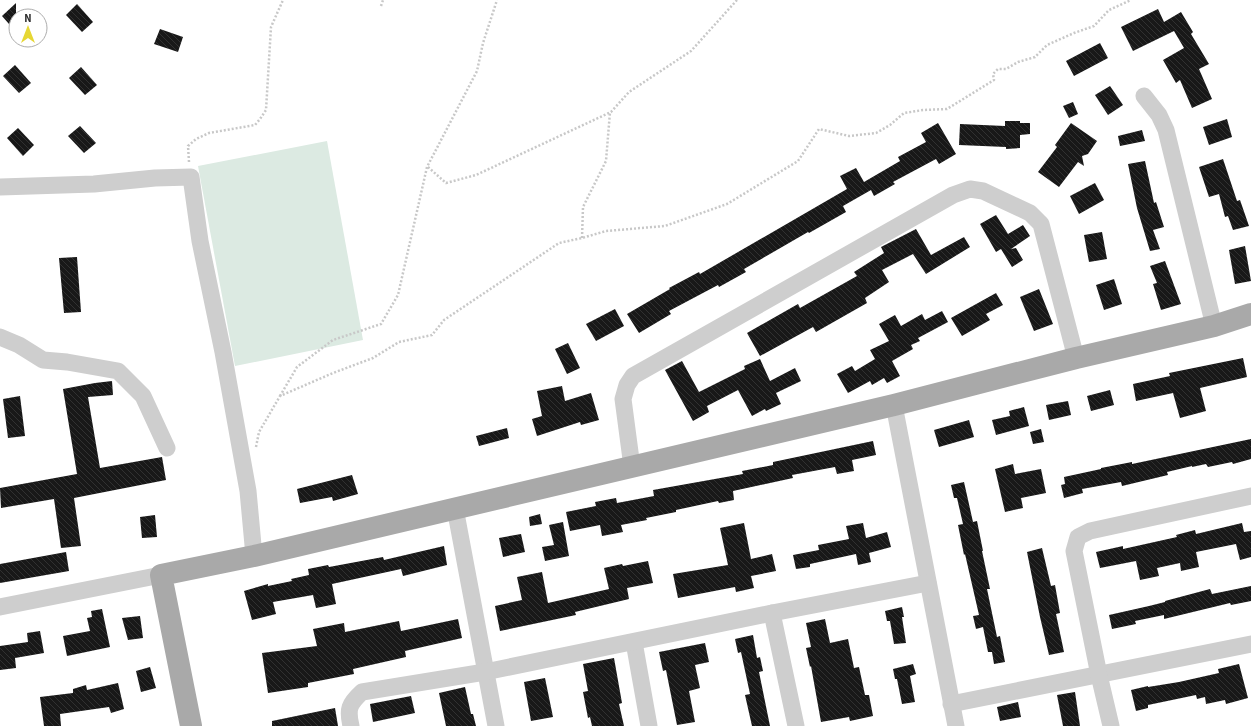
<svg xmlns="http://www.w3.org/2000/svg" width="1251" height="726" viewBox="0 0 1251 726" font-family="'Source Sans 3',sans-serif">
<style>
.garden{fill:#dceae2}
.building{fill:url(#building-back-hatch)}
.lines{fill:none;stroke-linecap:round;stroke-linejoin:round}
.path{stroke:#c8c8c8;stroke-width:2.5;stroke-dasharray:2 2;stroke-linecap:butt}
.minor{stroke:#cecece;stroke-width:17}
.major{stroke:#a9a9a9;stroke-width:22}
</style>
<defs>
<pattern id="building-back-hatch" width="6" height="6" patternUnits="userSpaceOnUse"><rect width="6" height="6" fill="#181818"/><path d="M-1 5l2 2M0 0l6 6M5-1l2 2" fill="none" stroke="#313131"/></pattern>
</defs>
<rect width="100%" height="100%" fill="#fff"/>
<path class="garden" d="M327 141 363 340 235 366 198 166Z"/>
<g class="building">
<path d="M16 3V32L2 16Z"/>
<path d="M77 4 93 22 82 32 66 15Z"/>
<path d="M1158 9 1164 22 1181 12 1193 32 1191 34 1209 64 1199 69 1212 99 1192 108 1180 80 1176 83 1163 60 1184 48 1174 31 1133 51 1121 27Z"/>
<path d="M160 29 183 37 178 52 154 44Z"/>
<path d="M1100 43 1108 58 1074 76 1066 61Z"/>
<path d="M15 65 31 83 19 93 3 76Z"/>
<path d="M81 67 97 85 85 95 69 78Z"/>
<path d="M1110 86 1123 105 1108 115 1095 95Z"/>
<path d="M1073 102 1078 114 1069 118 1063 106Z"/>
<path d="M1227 119 1232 137 1209 145 1203 127Z"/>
<path d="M1005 121H1020V123H1030V134L1020 135V148L1006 149V147L959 145 960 124 1005 126Z"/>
<path d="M938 123 956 154 939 164 936 159 893 182 895 184 874 196 871 190 843 206 846 212 809 233 808 232 744 269 746 272 719 287 718 285 669 311 671 314 639 333 627 314 670 289 669 288 699 272 700 274 847 189 840 176 856 168 864 182 900 161 898 157 926 142 921 133Z"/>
<path d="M1071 123 1097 141 1088 154 1082 156 1084 166 1078 162 1059 187 1038 172 1057 147 1055 145Z"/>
<path d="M80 126 96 143 84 153 68 136Z"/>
<path d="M18 128 34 145 23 156 7 138Z"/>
<path d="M1142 130 1145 141 1120 146 1118 136Z"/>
<path d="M1223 159 1237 201 1240 200 1249 226 1233 230 1228 216 1225 217 1219 194 1209 197 1199 167Z"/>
<path d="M1145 161 1154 203 1156 202 1164 227 1153 230 1160 249 1150 251 1137 208 1128 164Z"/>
<path d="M1095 183 1104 200 1079 214 1070 196Z"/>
<path d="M996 215 1008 234 1023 225 1030 236 1011 249 1016 248 1023 260 1012 267 1001 249 996 252 980 224Z"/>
<path d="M916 229 931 255 964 237 970 247 926 274 913 254 882 270 889 282 865 298 867 303 816 332 813 327 760 356 747 333 798 304 800 308 857 276 854 272 884 253 881 247Z"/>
<path d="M1102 232 1107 259 1089 262 1084 235Z"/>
<path d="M1245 246 1251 281 1235 284 1229 250Z"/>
<path d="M77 257 81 312 64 313 59 258Z"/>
<path d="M1165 261 1181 304 1161 310 1153 284 1157 283 1150 266Z"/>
<path d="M1114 279 1122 304 1104 310 1096 285Z"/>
<path d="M1039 289 1053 324 1034 331 1020 297Z"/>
<path d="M996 293 1003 305 986 314 990 320 962 336 951 318Z"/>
<path d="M615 309 624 326 596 341 586 324Z"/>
<path d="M942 311 948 322 918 338 920 341 911 345 913 349 892 361 900 376 887 383 884 378 872 385 870 381 848 393 837 374 852 366 855 371 875 359 870 350 889 341 879 324 895 315 901 326 922 314 925 320Z"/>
<path d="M568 343 580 368 567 374 555 349Z"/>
<path d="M1243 358 1247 377 1200 388 1206 411 1180 418 1173 393 1136 401 1133 384 1170 376 1169 373Z"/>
<path d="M760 359 770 381 795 368 801 381 776 393 781 404 766 411 765 409 752 416 738 390 707 406 709 412 693 421 665 370 682 361 699 392 745 369 744 366Z"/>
<path d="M112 381 113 395 88 397 100 468 162 457 166 480 74 498 81 546 61 548 54 499 1 508 0 488 77 474 63 389 95 383Z"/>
<path d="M562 386 565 401 591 393 599 420 581 425 580 422 537 436 532 419 542 416 537 391Z"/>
<path d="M1110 390 1114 405 1091 411 1087 396Z"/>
<path d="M20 396 25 436 8 438 3 399Z"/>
<path d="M1068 401 1071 415 1049 420 1046 405Z"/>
<path d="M1024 407 1029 426 996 435 992 420 1010 416 1009 411Z"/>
<path d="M969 420 974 437 939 447 934 430Z"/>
<path d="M507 428 509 438 479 446 476 436Z"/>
<path d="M1041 429 1044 442 1033 444 1030 432Z"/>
<path d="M1251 439V459L1233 464 1232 462 1208 467 1206 464 1192 467V466L1167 472 1168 475 1122 486 1121 482 1082 489 1083 493 1064 498 1061 485 1065 484 1064 477 1101 469V468L1132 462V464Z"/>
<path d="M873 441 876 455 852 460 854 471 837 474 835 467 792 475 793 478 733 491 734 500 719 503 718 501 676 510V512L646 518 647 520 621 525 623 532 602 536 600 525 570 531 566 512 596 506 595 502 616 498 617 503 654 496 653 490 743 474 742 471 773 465V462Z"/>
<path d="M1013 464 1015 474 1041 469 1046 493 1021 498 1023 508 1005 512 995 469Z"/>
<path d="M352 475 358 494 333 501 332 497 300 503 297 489Z"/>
<path d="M964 482 973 522 977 521 983 551H982L990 589H987L997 637 1000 636 1005 662 994 664 992 652H988L983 627 976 629 973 616 979 615 965 554 964 555 958 525 963 524 957 498H954L951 485Z"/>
<path d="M540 514 542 524 530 526 529 517Z"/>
<path d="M155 515 157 537 142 538 140 517Z"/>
<path d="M563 522 569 556 545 561 542 547 554 545 549 525Z"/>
<path d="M744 523 751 559 772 554 776 571 751 576 754 588 736 592 735 587 678 598 673 574 728 565 720 528Z"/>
<path d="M863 523 866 538 887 532 891 547 869 553 871 562 858 565 856 554 810 564V567L796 569 793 555 819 550 818 545 849 539 846 526Z"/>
<path d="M1242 523 1244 532 1251 531V557L1240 560 1236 544 1196 552 1199 567 1181 571 1180 563 1157 568 1159 576 1140 580 1136 561 1100 568 1096 552 1123 546V549L1177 537 1176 535 1195 530 1196 534Z"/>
<path d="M521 534 525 552 503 557 499 538Z"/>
<path d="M444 546 447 565 403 576 401 569 332 584 336 604 316 608 313 595 273 602 276 614 252 620 244 591 268 584V586L292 581 291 579 309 575 308 569 328 565 329 567 383 557 384 560Z"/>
<path d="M1042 548 1051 586 1055 585 1060 613 1056 614 1064 652 1049 655 1040 617 1027 552Z"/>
<path d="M66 552 69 571 0 583V564Z"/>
<path d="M648 561 653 583 627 588 629 599 575 612 576 615 500 631 495 606 522 600 517 577 542 572 548 603 609 589 604 568 622 564 623 566Z"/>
<path d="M1251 586V601L1231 605 1230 603 1164 619V615L1135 621 1136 624 1112 629 1109 615 1149 606 1165 602V601L1210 589 1212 594Z"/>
<path d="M902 607 904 617H902L906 643 894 644 890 621H887L885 611Z"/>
<path d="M102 609 110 647 67 656 63 636 90 631 87 618 92 617 91 611Z"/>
<path d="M140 616 143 638 128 640 122 618Z"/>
<path d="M458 619 462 638 405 651 406 657 353 669 354 674 308 683V687L268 693 262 653 317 646 313 629 344 623 345 632 399 621 401 631Z"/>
<path d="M825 619 830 643 848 639 854 668 859 667 865 695H869L873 716 850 721 849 717 821 722 811 666 810 667 806 648 811 647 806 623Z"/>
<path d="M40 631 44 653 15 658 16 668 0 670V646L28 642 27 633Z"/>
<path d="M753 635 757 658 760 657 763 671 759 672 770 726H752L745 695 750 694 741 652 738 653 735 639Z"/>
<path d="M705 643 709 662 695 665 700 688 689 691 695 722 677 725 666 670 663 671 659 652Z"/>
<path d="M614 658 622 703 619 704 624 726H592L590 717 588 718 583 692 588 691 583 664Z"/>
<path d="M913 664 916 674 910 676 915 702 902 704 897 679H895L893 669Z"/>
<path d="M1239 664 1248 698 1226 704 1225 700 1206 704 1205 697 1197 699 1196 695 1148 705V708L1136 711 1131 690 1148 686V687L1179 682 1219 673 1218 669Z"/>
<path d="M150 667 156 688 141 692 136 671Z"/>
<path d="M545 678 553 717 531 721 524 682Z"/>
<path d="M118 683 124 709 111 713 109 707 60 714 61 726H44L40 697 73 693V689L86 685 87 690Z"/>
<path d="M465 687 471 714H473L476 726H446L439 693Z"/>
<path d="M1075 692 1080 726H1063L1057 695Z"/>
<path d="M411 696 415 713 373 722 370 704Z"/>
<path d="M1018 702 1021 717 1000 721 997 707Z"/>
<path d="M335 708 338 726H272V721Z"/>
</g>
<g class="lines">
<g class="path">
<path d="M381 6 383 0"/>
<path d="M189 162 188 146 196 139 209 133 255 125 260 119 266 110 271 27 283 0"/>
<path d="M428 167 446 183 476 175 611 112 629 92 691 51 737 0"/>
<path d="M582 238 583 207 606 161 610 112"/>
<path d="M280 396 297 367 333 340 381 324 398 295 427 167 477 71 483 43 497 0"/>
<path d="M256 447 259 432 280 396 333 373 373 358 399 342 432 335 444 320 559 243 582 238 606 231 665 226 727 204 798 161 819 129 849 136 876 133 890 125 904 113 923 110 947 109 994 80 993 74 998 69H1006L1018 62 1035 57 1047 45 1074 33 1094 26 1109 10 1131 0"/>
</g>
<g class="minor">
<path d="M1144 96 1159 115 1166 130 1214 326"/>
<path d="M0 187 94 184 155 178 191 177 200 241 223 352 248 491 254 556"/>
<path d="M0 337 19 345 43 360 67 362 118 371 143 396 167 448"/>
<path d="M894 405 956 726"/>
<path d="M632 467 623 399 627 385 633 376 953 195 970 189 983 191 1030 213 1041 224 1076 358"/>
<path d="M455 508 496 726"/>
<path d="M0 607 161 575"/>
<path d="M772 613 796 726"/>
<path d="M634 642 649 726"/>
<path d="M951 704 1251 644"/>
<path d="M351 726C347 709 349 704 362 692L485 672 772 613 928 583"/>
<path d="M1111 726 1099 675 1074 551 1078 537 1090 531 1251 496"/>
</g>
<path class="major" d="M191 726 161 575 254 556 894 405 1076 358 1214 326 1251 314"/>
</g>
<g transform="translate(28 28)"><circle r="19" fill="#ffffff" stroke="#adadad"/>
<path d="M0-3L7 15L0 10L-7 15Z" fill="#e6d734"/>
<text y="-6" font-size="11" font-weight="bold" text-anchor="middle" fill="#313131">N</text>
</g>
</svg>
